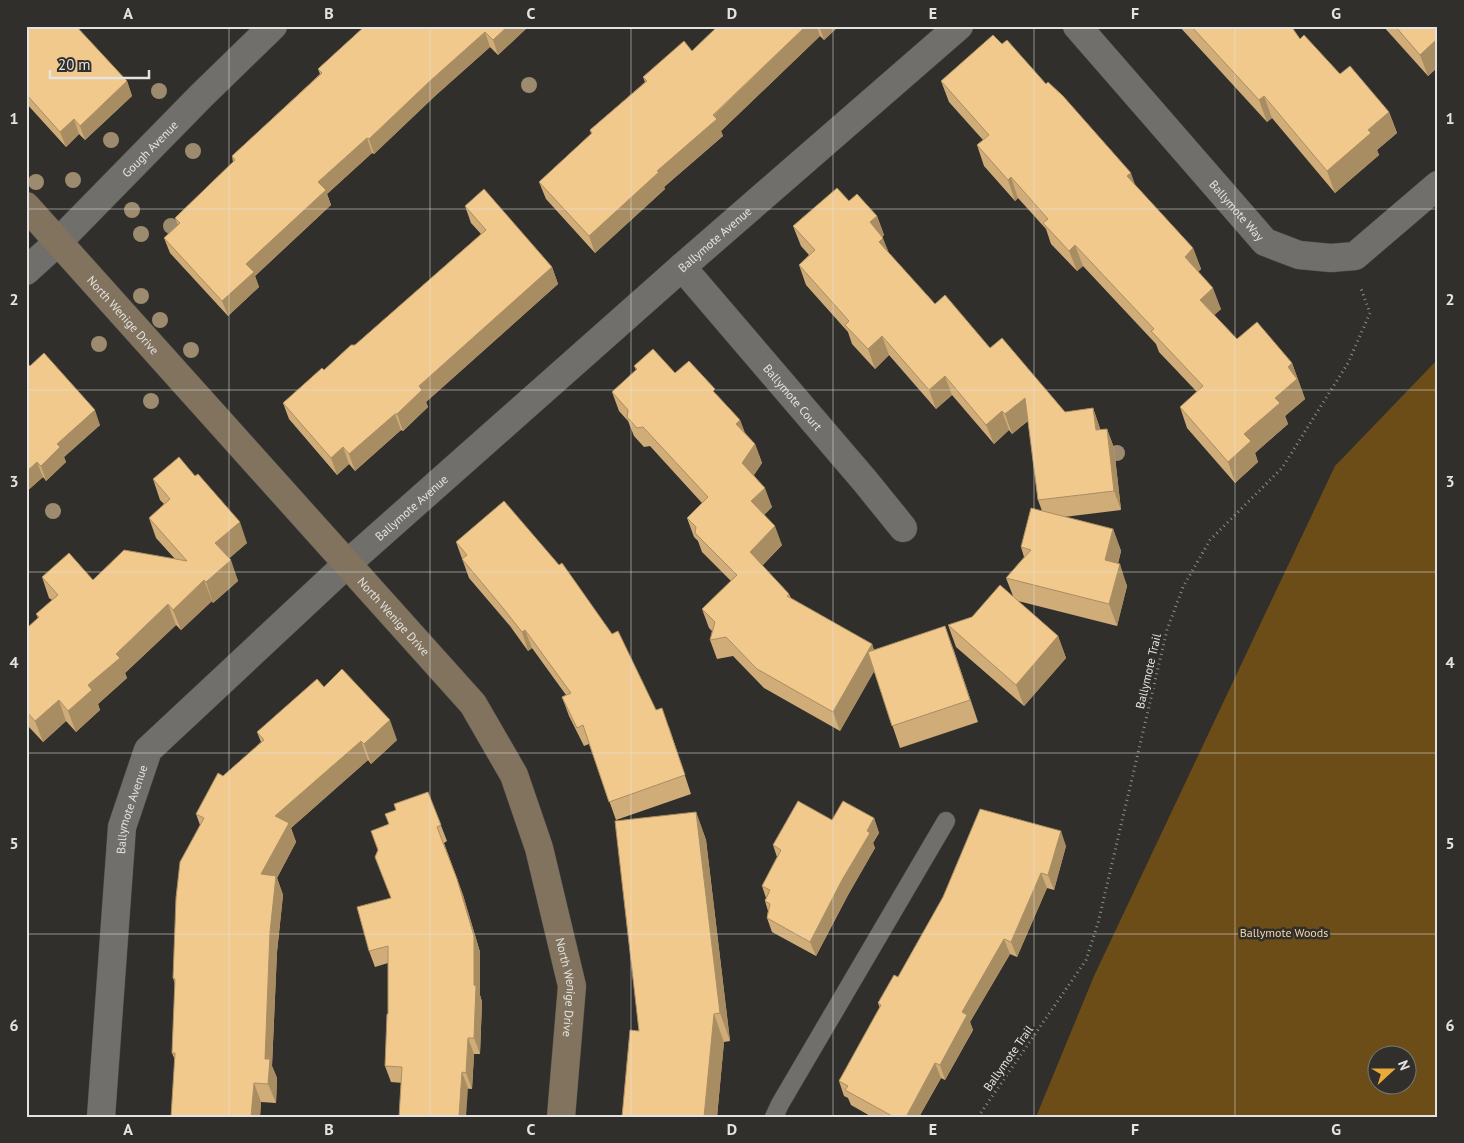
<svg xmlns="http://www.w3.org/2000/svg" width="1464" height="1143" viewBox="0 0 1464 1143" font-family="'PT Sans',sans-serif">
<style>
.green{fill:#6c4d17;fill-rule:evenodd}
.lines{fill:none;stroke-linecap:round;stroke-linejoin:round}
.lane-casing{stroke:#4d4c49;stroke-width:19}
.street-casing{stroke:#4d4c49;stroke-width:29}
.secondary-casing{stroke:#4d4c49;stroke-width:29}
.path{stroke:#8f8e8b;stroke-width:3;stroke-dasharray:1 4;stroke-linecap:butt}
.lane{stroke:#716f6c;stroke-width:18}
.street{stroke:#716f6c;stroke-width:28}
.secondary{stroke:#81735d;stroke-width:28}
.tree{fill:#9d8b6f}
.wall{fill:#d0ad78}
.shaded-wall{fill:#a98d62}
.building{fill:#f2c98c;stroke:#a98d62}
.grid{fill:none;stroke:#e4e3e1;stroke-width:1;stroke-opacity:0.55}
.labels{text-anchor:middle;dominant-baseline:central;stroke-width:5;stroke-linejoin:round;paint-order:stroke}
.street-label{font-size:12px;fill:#e4e3e1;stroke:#302f2c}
.park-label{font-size:12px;fill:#f6d6a6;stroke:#302f2c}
.neatline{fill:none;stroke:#e4e3e1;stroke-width:2}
.grid-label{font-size:16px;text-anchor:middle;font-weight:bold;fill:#e4e3e1}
</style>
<rect width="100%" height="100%" fill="#302f2c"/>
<path class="green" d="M1438 359V1117H1036L1094 976 1335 466ZM1376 1056H1406V1086H1376Z"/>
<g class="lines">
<defs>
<path id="lane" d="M774 1117 780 1104 946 821"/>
<g id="street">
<path id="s1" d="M1077 26 1265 242 1299 255 1331 258 1355 256 1438 185"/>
<path id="s2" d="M682 267 865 481 903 528"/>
<path id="s3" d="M26 271 59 241 201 96 273 26"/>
<path id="s4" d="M101 1117 122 827 148 750 347 564 682 267 959 26"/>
</g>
<g id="secondary">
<path id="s5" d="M26 206 473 704 514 775 539 848 572 986 561 1117"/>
</g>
</defs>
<use href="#lane" class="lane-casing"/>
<use href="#street" class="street-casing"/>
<use href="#secondary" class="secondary-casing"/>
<path class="path" d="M978 1117 1086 960 1098 923 1167 630 1183 587 1210 540 1282 468 1348 363 1370 313 1360 286"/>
<use href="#lane" class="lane"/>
<use href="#street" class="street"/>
<use href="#secondary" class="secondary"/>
</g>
<g class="tree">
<circle cx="529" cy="85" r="8"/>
<circle cx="159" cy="91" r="8"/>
<circle cx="111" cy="140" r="8"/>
<circle cx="193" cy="151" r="8"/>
<circle cx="73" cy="180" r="8"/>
<circle cx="36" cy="182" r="8"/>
<circle cx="132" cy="210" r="8"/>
<circle cx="171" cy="226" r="8"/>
<circle cx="141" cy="234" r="8"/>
<circle cx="141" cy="296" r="8"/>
<circle cx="160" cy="320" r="8"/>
<circle cx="99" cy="344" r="8"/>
<circle cx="191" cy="350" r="8"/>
<circle cx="151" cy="401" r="8"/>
<circle cx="1117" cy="453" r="8"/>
<circle cx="53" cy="511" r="8"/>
</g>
<g class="wall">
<path d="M26 26 127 81 132 96 85 140 79 134 66 147 26 103Z"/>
<path d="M365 26H529L498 55 490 47 435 96 374 154 372 153 327 194 331 205 255 276 259 287 228 316 170 253 164 238 178 225 175 218 233 162 232 156 320 74 318 69Z"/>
<path d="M718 26H839L824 40 820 36 721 131 723 136 664 187 665 189 595 253 546 199 539 182 591 134 590 130 645 82 643 77 692 51Z"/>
<path d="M1179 26H1291L1300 39 1340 74 1389 112 1397 133 1377 150 1379 155 1335 193 1272 118 1267 122Z"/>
<path d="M1383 26H1438V67L1428 76Z"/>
<path d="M1002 44 1135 185 1193 248 1201 269 1198 272 1221 309 1214 315 1237 339 1292 363 1305 399 1285 416 1288 424 1255 453 1258 462 1235 483 1187 428 1180 407 1197 392 1159 352 1156 344 1083 266 1077 271 1051 244 1046 229 1018 198 1015 201 984 166 977 145 983 140 949 102 941 81Z"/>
<path d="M849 201 877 216 884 235 882 237 889 253 935 304 990 348 1065 412 1093 408 1100 429H1107L1114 448 1121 510 1064 517 1113 529 1121 551 1118 564 1127 586 1117 626 1018 601 1058 636 1066 658 1024 706 956 647 948 625 972 617 1013 596 1006 578 1024 557 1021 547 1042 511 1038 500 1028 421 1012 434 1009 430 994 444 952 395 936 409 889 355 875 369 852 344 848 332 806 285 799 265 809 255 801 246 793 226Z"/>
<path d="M465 206 552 267 558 284 426 402 428 407 403 431 401 430 355 471 349 464 337 475 289 419 283 403 355 345 481 234 471 223Z"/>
<path d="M26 362 100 425 64 457 66 462 46 481 43 477 26 492Z"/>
<path d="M634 366 675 373 717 395 740 420 745 433 755 444 762 463 754 475 772 507 764 515 782 545 762 566 789 594 791 598 872 644 874 650 953 648 978 722 900 748 874 671 840 731 764 688 733 656 717 659 710 640 712 631 709 628 702 609 731 581 702 552 698 541 694 537 687 518 702 503 650 446 644 447 634 436 628 421 619 411 612 392 636 370Z"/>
<path d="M153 479 247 543 229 558 238 581 213 603 212 601 181 630 176 625 125 673 127 678 98 704 100 710 76 732 66 721 43 742 28 726 26 728V629L38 618 36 614 52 600 49 598 42 577 93 580 175 559 156 538 149 518 164 504 160 500Z"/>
<path d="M456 542 656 710 669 727 691 794 616 820 589 744 584 746 569 716 562 697 566 695 532 648 528 651 510 626 469 578Z"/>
<path d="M324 687 397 740 371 764 368 760 291 828 296 842 277 878 283 895 277 952 272 1066 277 1078 276 1103 261 1102 260 1117H171L175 1060 172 1053 175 984 173 978 200 825 196 814 223 776 261 742 257 732Z"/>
<path d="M428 792 447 841 444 843 463 895 480 952V995L482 1002 480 1054H474L472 1089 391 1082 385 1066 388 1014V963L375 967 369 951 391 898 388 824 396 810Z"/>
<path d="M696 812 706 840 730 1041 724 1042 717 1117H622L639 1031Z"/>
<path d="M874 818 879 833 873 843 875 848 848 895 816 956 772 932 767 918 768 911 765 901 766 898 762 886 777 857 773 845 832 820Z"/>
<path d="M1066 846 1054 890 1047 888 1017 957 1010 954 970 1022 973 1030 945 1080 941 1078 919 1117H872L851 1105 848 1098 844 1096 839 1081 880 1008 878 1003 898 977 943 897Z"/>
</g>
<g class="shaded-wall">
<path d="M508 26H529L498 55 493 40Z"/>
<path d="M806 26H817L820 36 721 131 723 136 664 187 665 189 595 253 589 236Z"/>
<path d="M819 26H839L824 40Z"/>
<path d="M485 32 490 47 435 96 374 154 369 139 430 81Z"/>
<path d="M1438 38V67L1428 76 1420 55Z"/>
<path d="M127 81 132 96 85 140 80 126Z"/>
<path d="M1264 96 1272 118 1267 122 1259 100Z"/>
<path d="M1389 112 1397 133 1377 150 1379 155 1335 193 1327 171 1368 130Z"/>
<path d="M74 119 79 134 66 147 60 132Z"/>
<path d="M367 138 372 153 327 194 331 205 255 276 259 287 228 316 222 301 246 264 318 182Z"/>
<path d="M1131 173 1138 193 1127 176Z"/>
<path d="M1011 177 1018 198 1015 201 1008 180Z"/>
<path d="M877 216 884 235 877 242 870 222Z"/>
<path d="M883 238 890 257 879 242Z"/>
<path d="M1075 245 1083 266 1077 271 1069 251Z"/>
<path d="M1193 248 1201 269 1192 277 1185 257Z"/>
<path d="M552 267 558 284 426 402 428 407 403 431 397 414 419 386Z"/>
<path d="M1213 288 1221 309 1208 321 1200 300Z"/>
<path d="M882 336 889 355 875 369 868 349Z"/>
<path d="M1292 363 1305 399 1285 416 1288 424 1255 453 1258 462 1235 483 1228 462 1244 434 1275 398 1288 367Z"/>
<path d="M945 376 952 395 936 409 929 390Z"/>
<path d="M1025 398 1032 417 1012 434 1005 414Z"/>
<path d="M1093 408 1100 428 1103 449 1096 430Z"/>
<path d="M95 410 100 425 64 457 66 462 46 481 41 466 57 444Z"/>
<path d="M1002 411 1009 430 994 444 986 425Z"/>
<path d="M395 414 401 430 355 471 349 454Z"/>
<path d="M740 420 747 440 736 424Z"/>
<path d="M1107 429 1114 448 1121 510 1114 491Z"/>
<path d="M755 444 762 463 749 482 742 463Z"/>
<path d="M343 447 349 464 337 475 331 458Z"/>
<path d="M37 462 43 477 26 492V472Z"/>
<path d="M765 488 772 507 758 520 751 501Z"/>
<path d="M240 522 247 543 223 564 215 543Z"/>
<path d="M775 526 782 545 757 571 750 552Z"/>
<path d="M1113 529 1121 551 1113 582 1105 560Z"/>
<path d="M231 560 238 581 213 603 206 582Z"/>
<path d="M1120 564 1127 586 1117 626 1109 604Z"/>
<path d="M204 580 212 601 181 630 173 610Z"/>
<path d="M168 604 176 625 125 673 127 678 98 704 100 710 76 732 68 711 88 685 116 654Z"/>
<path d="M945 626 953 648 978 722 970 700Z"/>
<path d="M525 630 532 648 528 651 522 632Z"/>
<path d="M1058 636 1066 658 1024 706 1016 685Z"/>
<path d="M872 644 879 663 840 731 833 712Z"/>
<path d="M59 700 66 721 43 742 35 721Z"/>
<path d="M26 720 28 726 26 728Z"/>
<path d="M390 720 397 740 371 764 364 744Z"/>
<path d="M361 741 368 760 291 828 296 842 277 878 283 895 277 952 272 1066 277 1078 276 1103 268 1084 265 1059 261 874 275 816Z"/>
<path d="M696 812 706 840 730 1041 720 1013Z"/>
<path d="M874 818 879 833 873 843 875 848 848 895 816 956 810 942 867 831Z"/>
<path d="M1061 831 1066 846 1054 890 1048 875Z"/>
<path d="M1041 873 1047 888 1017 957 1011 942Z"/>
<path d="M457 879 463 895 480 952V995L482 1002 480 1054 474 1038V985Z"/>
<path d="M1004 939 1010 954 970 1022 973 1030 945 1080 940 1065 962 1012Z"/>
<path d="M714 1014 724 1042 717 1117H704Z"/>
<path d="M26 1033 28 1038 27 1106 29 1111 28 1117H26Z"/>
<path d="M468 1038 474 1054 472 1089 466 1073Z"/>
<path d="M935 1063 941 1078 919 1117H906Z"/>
<path d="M462 1072 468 1088 466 1117H459Z"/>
<path d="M254 1083 261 1102 260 1117H251Z"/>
</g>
<g class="building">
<path d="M26 26H76L127 81 80 126 74 119 60 132 26 94Z"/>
<path d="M365 26H508L493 40 485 32 430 81 369 139 367 138 318 182 326 190 246 264 254 272 222 301 164 238 180 223 175 218 235 160 232 156 322 73 318 69Z"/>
<path d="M718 26H806L713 115 717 119 657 171 659 172 589 236 539 182 592 133 590 130 647 81 643 77 684 41 692 51Z"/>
<path d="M1191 26H1291L1300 39 1304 35 1340 74 1350 66 1389 112 1368 130 1371 133 1327 171 1264 96 1259 100Z"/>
<path d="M1395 26H1438V38L1420 55Z"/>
<path d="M993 35 1002 44 1007 40 1046 84 1048 82 1063 96 1131 173 1127 176 1193 248 1185 257 1213 288 1200 300 1237 339 1257 322 1292 363 1288 367 1297 379 1275 398 1280 403 1244 434 1251 441 1228 462 1180 407 1203 386 1151 331 1154 329 1075 245 1069 251 1043 223 1048 219 1011 177 1008 180 977 145 989 135 941 81Z"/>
<path d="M837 188 849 201 857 194 877 216 870 222 883 238 879 242 935 304 945 295 990 348 1002 338 1065 412 1093 408 1096 430 1107 429 1114 491 1038 500 1025 398 1005 414 1002 411 986 425 945 376 929 390 882 336 868 349 845 325 849 321 799 265 815 250 793 226Z"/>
<path d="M484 189 552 267 419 386 422 390 397 414H395L349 454 343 447 331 458 283 403 322 368 324 370 351 345H355L486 230 465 206Z"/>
<path d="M653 349 675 373 689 361 715 389 713 391 740 420 736 424 755 444 742 463 765 488 751 501 775 526 750 552 789 594 787 596 872 644 833 712 757 669 726 637 710 640 715 622 702 609 737 575 695 533 696 527 687 518 708 497 643 427 637 428 627 417 628 410 612 392 637 369 634 366Z"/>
<path d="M44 353 95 410 57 444 60 447 41 466 37 462 26 472V362L30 366Z"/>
<path d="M179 457 195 476 198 474 240 522 215 543 231 560 206 582 204 580 173 610 168 604 116 654 120 658 88 685 92 690 68 711 59 700 35 721 26 711V629L39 617 36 614 58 595 42 577 69 553 93 580 124 550 187 561 149 518 170 499 153 479Z"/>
<path d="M504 501 559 565 562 563 612 634 618 631 656 710 662 708 685 775 609 802 583 725 577 728 562 697 571 693 525 630 522 632 503 608 462 559 467 555 456 542Z"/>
<path d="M1031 508 1113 529 1105 560 1120 564 1109 604 1006 578 1031 550 1021 547Z"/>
<path d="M1000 585 1058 636 1016 685 948 625 972 617Z"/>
<path d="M945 626 970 700 892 726 868 652Z"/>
<path d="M342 669 390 720 364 744 361 741 275 816 289 823 261 874 276 876 270 932 265 1059H270L268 1084 254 1083 251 1117H171L175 1053H172L175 979 173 978 176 898 180 862 204 818 196 814 218 773 223 776 264 740 257 732 317 679 324 687Z"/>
<path d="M428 792 441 825 437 827 457 879 474 936V985L476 986 474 1038H468L466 1073 462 1072 459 1117H399L402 1067 385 1066 387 1014H388V946L369 951 357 907 391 898 375 857 378 850 371 831 389 824 385 814 396 810 394 804Z"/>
<path d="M798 801 832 820 843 801 874 818 867 831 870 833 842 880 810 942 767 918 770 904 765 901 770 890 762 886 781 850 773 845Z"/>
<path d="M980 809 1061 831 1048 875 1041 873 1011 942 1004 939 962 1012 967 1015 940 1065 935 1063 906 1117H894L845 1090 848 1086 839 1081 881 1005 878 1003 894 975 898 977 943 897Z"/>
<path d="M696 812 720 1013 714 1014 704 1117H622L630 1030 639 1031 615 821Z"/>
</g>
<path class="grid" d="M229 26V1117M430 26V1117M631 26V1117M833 26V1117M1034 26V1117M1235 26V1117M26 209H1438M26 390H1438M26 572H1438M26 753H1438M26 934H1438"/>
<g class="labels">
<g class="street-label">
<text stroke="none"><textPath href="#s3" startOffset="174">Gough Avenue</textPath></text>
<text stroke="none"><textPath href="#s1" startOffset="244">Ballymote Way</textPath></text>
<text stroke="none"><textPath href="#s4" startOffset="1135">Ballymote Avenue</textPath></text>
<text stroke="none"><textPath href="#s5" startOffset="146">North Wenige Drive</textPath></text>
<text stroke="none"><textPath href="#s2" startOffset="171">Ballymote Court</textPath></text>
<text stroke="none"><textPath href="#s4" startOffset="730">Ballymote Avenue</textPath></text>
<text stroke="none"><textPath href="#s5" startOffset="551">North Wenige Drive</textPath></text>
<text transform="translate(1148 671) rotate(-77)">Ballymote Trail</text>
<text stroke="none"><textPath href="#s4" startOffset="310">Ballymote Avenue</textPath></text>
<text stroke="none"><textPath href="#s5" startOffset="971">North Wenige Drive</textPath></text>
<text transform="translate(1008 1058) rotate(-55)">Ballymote Trail</text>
</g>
<g class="park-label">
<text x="1284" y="932">Ballymote Woods</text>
</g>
</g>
<rect width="1464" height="1143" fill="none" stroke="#302f2c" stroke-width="55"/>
<g transform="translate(1392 1070) rotate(69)"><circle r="24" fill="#302f2c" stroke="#787774"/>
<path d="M0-4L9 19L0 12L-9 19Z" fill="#eaaa39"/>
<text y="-8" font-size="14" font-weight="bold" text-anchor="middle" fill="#e4e3e1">N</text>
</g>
<path d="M50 70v8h99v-8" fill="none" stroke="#e4e3e1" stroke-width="2.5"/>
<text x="58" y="70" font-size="15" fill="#e4e3e1" stroke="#302f2c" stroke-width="4" paint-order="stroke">20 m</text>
<rect x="28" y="28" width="1408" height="1088" class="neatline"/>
<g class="grid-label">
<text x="128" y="19">A</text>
<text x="329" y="19">B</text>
<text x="531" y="19">C</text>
<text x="732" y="19">D</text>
<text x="933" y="19">E</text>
<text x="1135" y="19">F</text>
<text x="1336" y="19">G</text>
<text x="14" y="124">1</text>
<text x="1450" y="124">1</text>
<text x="14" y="305">2</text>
<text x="1450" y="305">2</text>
<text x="14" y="487">3</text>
<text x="1450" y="487">3</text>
<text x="14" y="668">4</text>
<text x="1450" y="668">4</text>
<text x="14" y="849">5</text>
<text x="1450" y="849">5</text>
<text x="14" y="1031">6</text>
<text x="1450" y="1031">6</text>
<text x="128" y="1135">A</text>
<text x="329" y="1135">B</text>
<text x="531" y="1135">C</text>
<text x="732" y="1135">D</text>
<text x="933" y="1135">E</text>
<text x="1135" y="1135">F</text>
<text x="1336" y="1135">G</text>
</g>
</svg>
